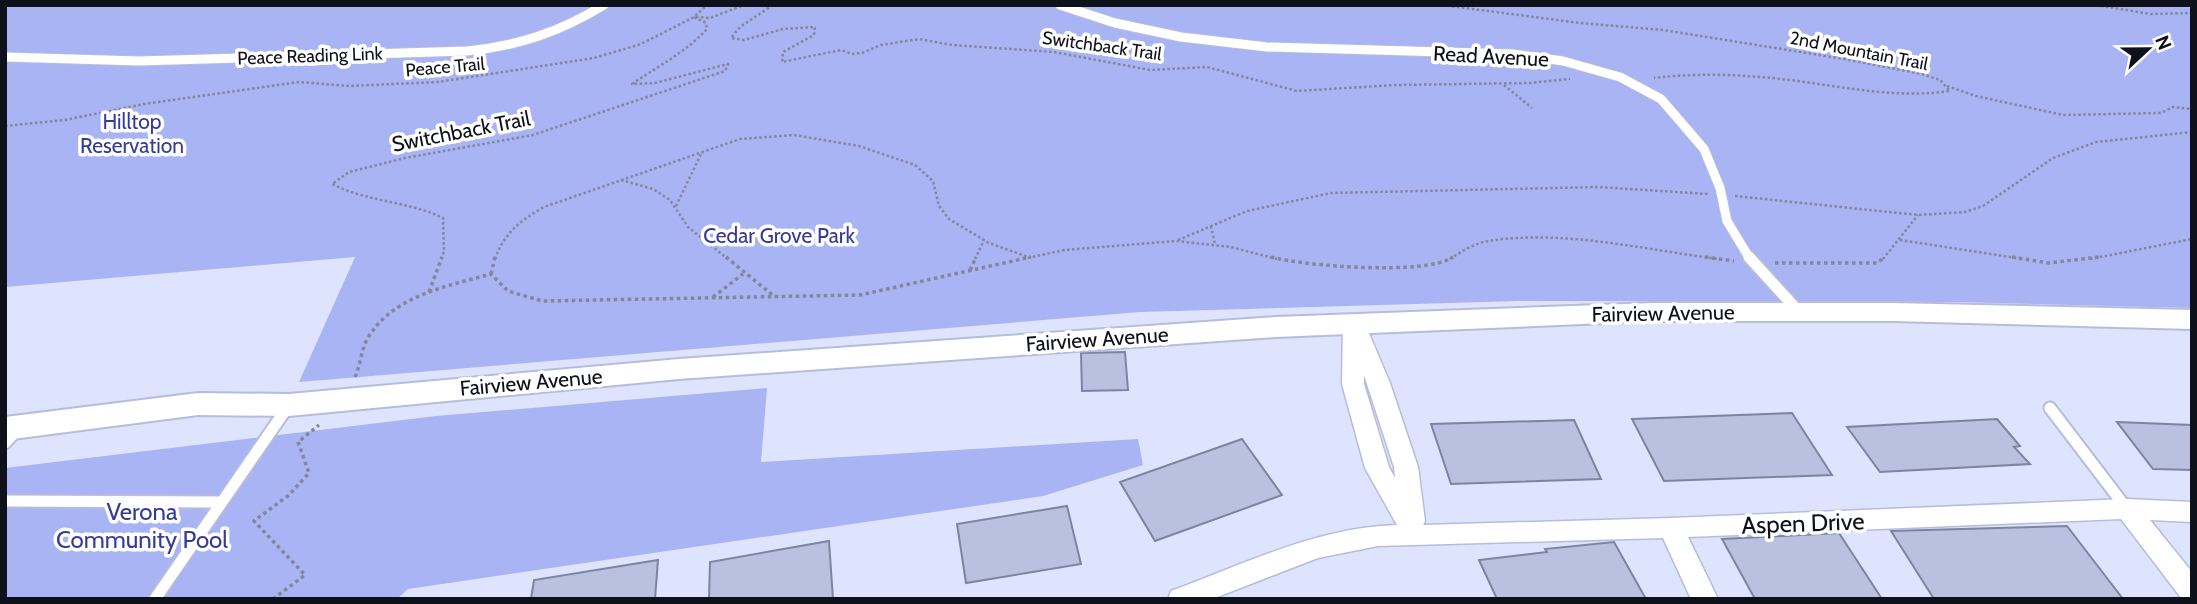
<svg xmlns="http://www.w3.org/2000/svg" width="2197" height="604" viewBox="0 0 2197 604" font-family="Cabin,sans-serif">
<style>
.green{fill:#a8b4f3}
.building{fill:#b9c0e0;stroke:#7d84a1;stroke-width:2}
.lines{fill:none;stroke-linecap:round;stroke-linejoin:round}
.lane-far1-casing{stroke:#b6bddc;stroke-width:11}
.lane-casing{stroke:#b6bddc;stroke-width:15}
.street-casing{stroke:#b6bddc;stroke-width:3}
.secondary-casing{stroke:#b6bddc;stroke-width:4}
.path-far1{stroke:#83879a;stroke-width:2.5;stroke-dasharray:2.5 2.5;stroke-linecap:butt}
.path{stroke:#83879a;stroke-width:3.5;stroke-dasharray:3.5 3.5;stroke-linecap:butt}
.lane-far1{stroke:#fff;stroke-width:9}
.lane{stroke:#fff;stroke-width:11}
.street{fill:#fff;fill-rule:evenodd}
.secondary{fill:#fff;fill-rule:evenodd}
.labels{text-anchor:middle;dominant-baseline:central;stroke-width:7;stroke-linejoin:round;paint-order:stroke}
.far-street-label{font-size:18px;fill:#0e101a;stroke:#fff}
.street-label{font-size:21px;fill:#0e101a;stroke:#fff}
.park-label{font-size:21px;fill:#363a98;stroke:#fff}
.near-park-label{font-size:24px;fill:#363a98;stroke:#fff}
.near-street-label{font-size:24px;fill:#0e101a;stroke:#fff}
</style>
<rect width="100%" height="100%" fill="#dfe4fe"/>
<g class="green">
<path d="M5 5H2192V308L1954 302 1518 301 1140 312 299 382 355 257 5 287Z"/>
<path d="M767 388 761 462 1138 439 1143 465 1043 496 408 589 397 599H5V468L436 416Z"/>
</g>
<g class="building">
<path d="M1125 352 1128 390 1082 391 1081 353Z"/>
<path d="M1792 413 1832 475 1664 481 1632 419Z"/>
<path d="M1997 419 2020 446 2014 447 2030 464 1880 472 1847 427Z"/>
<path d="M1574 420 1601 479 1451 484 1431 424Z"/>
<path d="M2117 422 2192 425V470L2153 469Z"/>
<path d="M1242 439 1282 495 1155 541 1120 482Z"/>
<path d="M1067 506 1081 564 966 583 957 524Z"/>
<path d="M2067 526 2123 599H1934L1891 531Z"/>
<path d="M1839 533 1882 599H1755L1722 539Z"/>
<path d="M829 541 833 599H709L710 562Z"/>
<path d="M1614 542 1646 599H1497L1479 560 1547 552 1545 549Z"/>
<path d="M658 560 655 599H531L534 580Z"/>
</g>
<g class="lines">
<defs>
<g id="lane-far1">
<path d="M1060 5 1115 23 1181 37 1267 47 1513 54 1563 61 1620 77 1661 99 1704 149 1720 188 1727 221 1750 259"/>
<path d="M5 57 139 61 467 51C518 46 560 32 604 5"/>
</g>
<g id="lane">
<path d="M1749 257 1799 312"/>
<path d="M2050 408 2127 509"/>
<path d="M5 443 18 429"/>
<path d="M5 501 221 502"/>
<path d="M155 599 289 405"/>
</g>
<path id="street" d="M1354 317 1362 319 1365 324 1390 383 1418 467 1425 521 1423 525 1671 518 2127 499 2192 502V522L2150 520 2192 572V599H2182L2121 519 1688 537 1718 599H1691L1663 538 1378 546 1318 558 1212 599H1168L1171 591C1244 564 1318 527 1397 525L1365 468 1342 384 1343 324 1346 319ZM1364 375 1394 467 1395 478 1389 467 1364 384Z"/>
<path id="secondary" d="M1653 303H1893L2192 310V329L1893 321H1653L1276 337 679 379 289 416 198 415 5 440V417L198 393 289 394 679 359 1276 317Z"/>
</defs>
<use href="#lane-far1" class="lane-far1-casing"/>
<use href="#lane" class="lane-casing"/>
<use href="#street" class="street-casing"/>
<use href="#secondary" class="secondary-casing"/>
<g class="path-far1">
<path d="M773 5 740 27 731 38 744 40 783 29 815 27 814 35 783 52 782 62 841 50 852 54 862 53 881 45 919 39 952 45 1054 52 1150 70 1207 67 1297 91 1395 85 1530 83 1570 79"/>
<path d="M1442 5 1580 23 1663 30 1844 59 1922 74 1940 80 1950 91C1901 98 1854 89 1805 82 1754 75 1705 72 1654 78"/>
<path d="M2096 5 2151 14 2192 13"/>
<path d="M696 17 710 18 744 5"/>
<path d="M1504 85 1532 108"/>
<path d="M1947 86 1976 96 2063 115 2161 113 2173 107 2192 109"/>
<path d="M5 126 65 120 144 104 299 82 349 86 438 82 594 58 641 44 694 17 707 5"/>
<path d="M621 180 653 189 670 200 688 227 728 259"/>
<path d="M1735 196 1918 215 1965 212 1983 206 2053 158 2096 142 2192 132"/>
<path d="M676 206 702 152"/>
<path d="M1211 226 1215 244"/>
<path d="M1178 240 1247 211 1331 193 1598 187 1708 194"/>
<path d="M1900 240 2023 259"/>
<path d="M441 259 444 252 443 218C408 201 367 202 332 184L349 172 405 158 533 135 725 71 728 64 655 83 632 84C658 66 685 53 707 29L706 23 694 17"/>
<path d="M495 259C504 233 521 220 544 207L740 139 794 135 859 146 915 165 933 181 939 206 949 219 989 243 1028 257"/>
<path d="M975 259 984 240"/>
<path d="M1023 259 1064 250 1176 241 1231 247 1277 259"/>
<path d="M1450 259C1462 251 1475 243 1489 241 1561 229 1646 250 1719 259"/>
<path d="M1883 259 1918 215"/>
<path d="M2090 259 2192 239"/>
</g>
<g class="path">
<path d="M726 257 775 297"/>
<path d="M1271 257C1304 266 1426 276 1453 257"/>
<path d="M1705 257 1734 261"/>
<path d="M2012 257 2049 263 2099 257"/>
<path d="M1775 263H1877L1885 257"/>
<path d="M970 270 976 257"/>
<path d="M491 274 495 257"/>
<path d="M429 292 442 257"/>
<path d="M713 297 743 274"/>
<path d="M355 377C361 364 361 348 369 336 395 295 448 286 491 274L508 291 542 301 860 295 1031 257"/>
<path d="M273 599 305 575 254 521 289 495 309 473 298 442 319 425"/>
</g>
<use href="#lane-far1" class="lane-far1"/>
<use href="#lane" class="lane"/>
<use href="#street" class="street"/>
<use href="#secondary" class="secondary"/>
</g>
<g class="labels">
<g class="far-street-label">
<text transform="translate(1102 46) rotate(8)">Switchback Trail</text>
<text transform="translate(1859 51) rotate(11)">2nd Mountain Trail</text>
<text transform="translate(310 56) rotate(-2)">Peace Reading Link</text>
<text transform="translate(445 67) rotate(-5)">Peace Trail</text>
</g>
<g class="street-label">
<text transform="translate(1491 56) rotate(3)">Read Avenue</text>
<text transform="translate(461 131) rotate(-11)">Switchback Trail</text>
<text transform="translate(1663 313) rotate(-1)">Fairview Avenue</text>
<text transform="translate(1097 339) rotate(-4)">Fairview Avenue</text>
<text transform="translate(531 382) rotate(-5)">Fairview Avenue</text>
</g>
<g class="park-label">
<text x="132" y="121">Hilltop<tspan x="132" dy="24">Reservation</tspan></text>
<text x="779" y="235">Cedar Grove Park</text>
</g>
<g class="near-park-label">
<text x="142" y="511">Verona<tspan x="142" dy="28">Community Pool</tspan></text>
</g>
<g class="near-street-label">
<text transform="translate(1803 523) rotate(-2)">Aspen Drive</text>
</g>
</g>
<rect width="2197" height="604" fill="none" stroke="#0e101a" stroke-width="14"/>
<g transform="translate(2148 49) rotate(68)" stroke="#ffffff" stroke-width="5" paint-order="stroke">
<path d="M0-5L12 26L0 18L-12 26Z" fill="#0e101a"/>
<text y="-10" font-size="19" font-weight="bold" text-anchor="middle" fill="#0e101a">N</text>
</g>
</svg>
